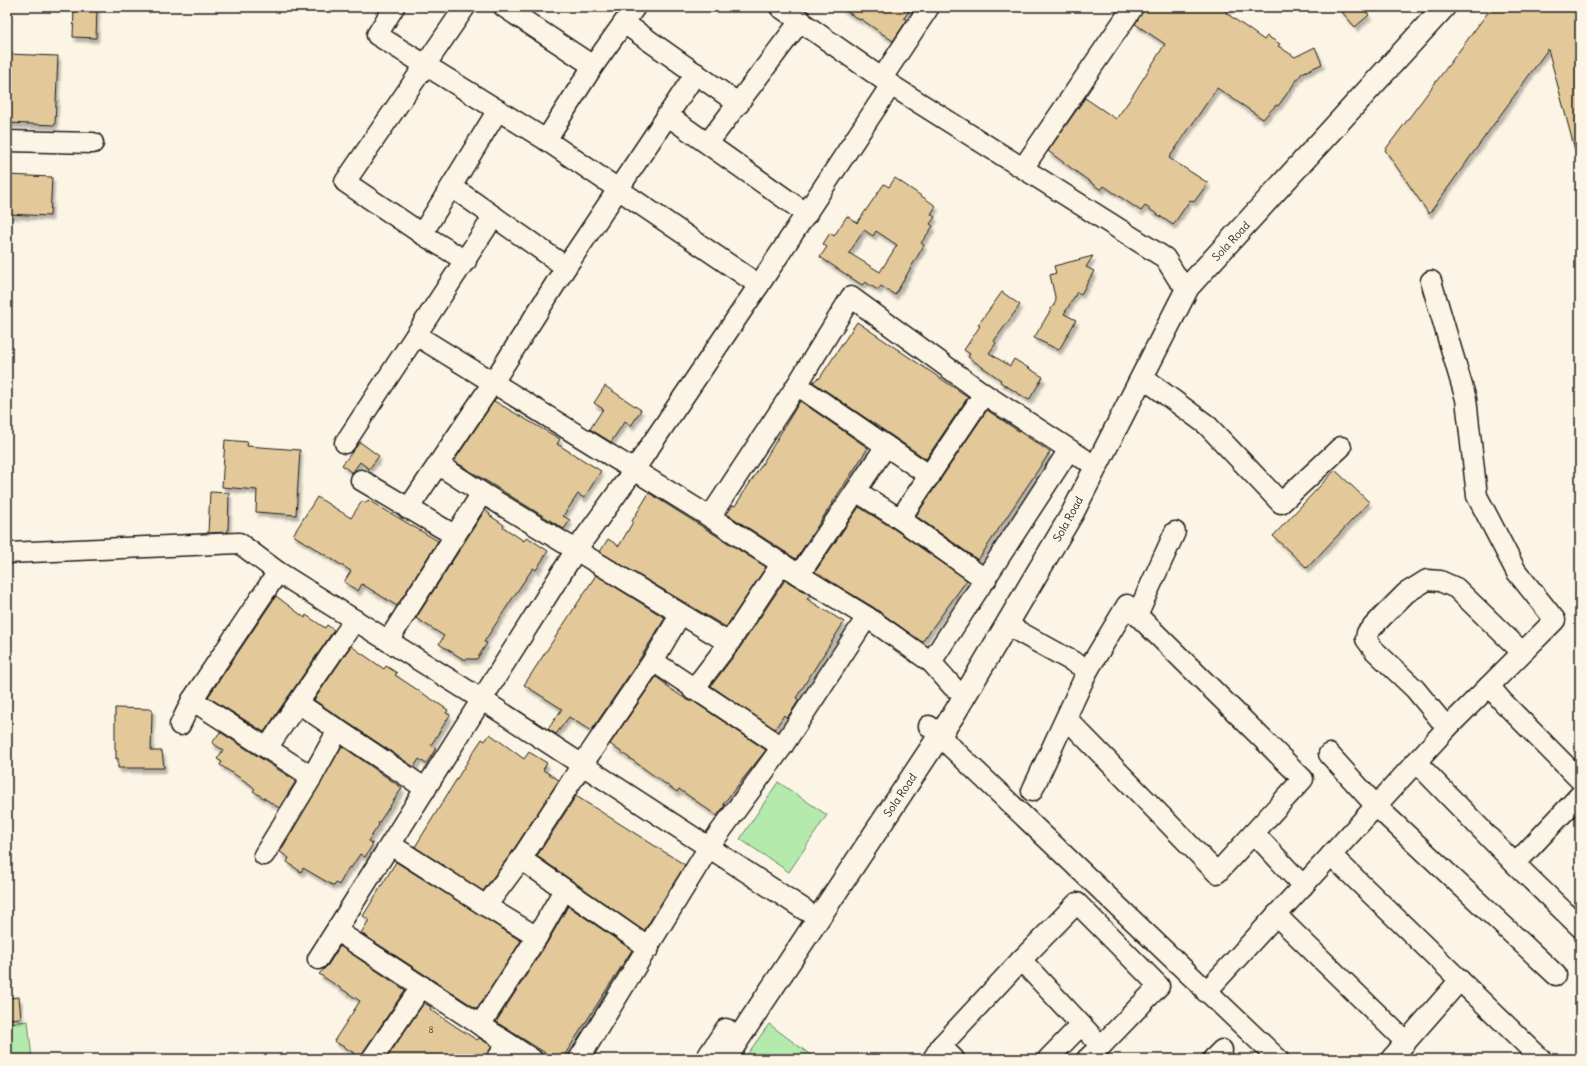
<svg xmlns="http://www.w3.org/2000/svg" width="1587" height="1066" viewBox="0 0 1587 1066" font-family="Delius,sans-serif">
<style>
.green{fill:#b4eaac;stroke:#688364}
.building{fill:#e3c999;stroke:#1c1c1c;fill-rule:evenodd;filter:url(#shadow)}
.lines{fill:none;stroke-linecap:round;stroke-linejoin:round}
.minor-casing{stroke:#1c1c1c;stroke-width:23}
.major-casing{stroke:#1c1c1c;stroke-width:25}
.minor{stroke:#fcf5e5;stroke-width:20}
.major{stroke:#fcf5e5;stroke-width:22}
.labels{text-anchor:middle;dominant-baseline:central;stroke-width:4;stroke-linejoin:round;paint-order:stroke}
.number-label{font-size:9px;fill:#4e473b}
.street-label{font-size:11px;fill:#1c1c1c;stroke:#fcf5e5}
</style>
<defs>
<filter id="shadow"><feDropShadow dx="2.5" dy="4.5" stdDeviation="1" flood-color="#0004"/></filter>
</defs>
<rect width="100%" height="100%" fill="#fcf5e5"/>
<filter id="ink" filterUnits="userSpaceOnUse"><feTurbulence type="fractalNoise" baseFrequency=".025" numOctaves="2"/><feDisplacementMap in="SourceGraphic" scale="8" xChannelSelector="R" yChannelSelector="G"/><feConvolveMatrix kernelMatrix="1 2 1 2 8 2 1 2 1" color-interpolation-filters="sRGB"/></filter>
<g filter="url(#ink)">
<g class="green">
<path d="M778 782 827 815 789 872 740 839Z"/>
<path d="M28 1021 32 1059H7V1023Z"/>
<path d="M769 1024 816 1059H744Z"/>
</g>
<g class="building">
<path d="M74 7H97L96 38 73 37Z"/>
<path d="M840 7H912L904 18 907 20 893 41 861 19 860 20Z"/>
<path d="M1144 7H1229L1226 13 1264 40 1267 36 1280 44 1278 46 1295 57 1315 47 1322 64 1302 73 1278 106 1276 105 1263 119 1217 88 1169 158 1208 183 1194 202 1190 200 1173 225 1145 206 1141 211 1104 186 1101 190 1048 151 1085 98 1116 119 1129 101 1165 44 1135 24Z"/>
<path d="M1338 7H1362L1369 15 1355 27Z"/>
<path d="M1492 7H1580V154H1576L1548 49 1429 214 1385 150Z"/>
<path d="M7 54 58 56 55 125 7 123Z"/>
<path d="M7 175 52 177 50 216 7 214Z"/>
<path d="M895 178 936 206 931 214 935 217 930 224 933 226 921 243 924 245 895 295 881 286 878 290 865 282 862 285 820 257 827 247 823 244 830 233 834 236 847 216 857 223 884 184 889 187ZM864 230 873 236 876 231 897 245 880 272 849 253Z"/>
<path d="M1093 256 1086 267 1094 271 1081 294 1077 292 1064 314 1076 320 1059 350 1034 338 1056 301 1050 275 1056 273 1054 266Z"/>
<path d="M1002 292 1020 305 994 341 996 343 989 353 1010 366 1014 359 1043 377 1029 400 1000 382 1001 380 968 357 970 354 964 350 980 326 978 325Z"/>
<path d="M857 322 968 397 926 459 813 382 818 378 819 379Z"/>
<path d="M605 386 641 410 631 426 625 421 611 442 590 429 603 409 594 403Z"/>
<path d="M494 401 560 439 557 444 601 471 584 498 578 494 563 516 570 520 564 529 454 461Z"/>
<path d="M800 401 868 448 796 559 727 514 733 505 735 506 761 466Z"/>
<path d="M987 410 1050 452 978 560 916 516Z"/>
<path d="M225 440 248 442 247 446 300 450 296 515 256 512 257 490 222 487Z"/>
<path d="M360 442 379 456 369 469 360 462 352 473 342 465Z"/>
<path d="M1335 470 1369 502 1307 568 1273 536Z"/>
<path d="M210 492 229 493 228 532 208 533Z"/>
<path d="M649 493 766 567 726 627 600 552 608 539 619 546 633 522 632 521Z"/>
<path d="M317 497 351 518 362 501 366 503 368 500 438 541 397 606 362 584 358 591 344 582 351 571 293 535Z"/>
<path d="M859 507 894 529 967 580 922 642 873 607 815 572Z"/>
<path d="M485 510 490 514 489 515 504 525 503 527 524 541 527 537 548 551 536 570 533 568 512 599 484 642 487 643 477 659H463L439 644 444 636 416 618Z"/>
<path d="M596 575 665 618 636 665 591 731 569 717 556 734 548 729 562 709 524 685Z"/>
<path d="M785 580 810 595 807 599 844 622 796 698 799 700 787 718 784 715 775 729 711 686 739 649Z"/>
<path d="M276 596 305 618 306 615 325 628 327 625 334 630 264 732 208 697Z"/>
<path d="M351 646 384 669 386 666 397 673 395 675 448 710 446 713 450 715 431 745 436 748 426 764 419 759 414 767 314 700Z"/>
<path d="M656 677 667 685 666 686 689 701H693L766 750 723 804 725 805 717 816 679 789 677 792 667 785 610 744Z"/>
<path d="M115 708 152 709 151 751H162L164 768H118V758L116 759V750H115Z"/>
<path d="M220 732 296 781 279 808 253 791 255 789 251 785 220 765 222 762 217 759 223 750 212 743Z"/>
<path d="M490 734 524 759 529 752 547 763 543 770 559 780 512 852 483 891 415 847 474 751 482 739 485 741Z"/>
<path d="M342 746 402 788 378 824 379 825 368 841 373 844 365 857 360 854 351 868 349 867 339 885 336 883 334 886 303 868 301 872 287 862 289 858 280 852Z"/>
<path d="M576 796 685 865 644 931 537 856Z"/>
<path d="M396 862 521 941 477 1009 361 933 369 920 363 916Z"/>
<path d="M568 906 632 950 562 1059H555L496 1022 547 943Z"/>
<path d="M340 946 405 990 363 1052 361 1059H351L354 1053 334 1041 360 1001 319 974 328 965Z"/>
<path d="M19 997 21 1018 7 1019V998Z"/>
<path d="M424 1003 431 1007 430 1009 455 1026 477 1040 479 1038 492 1046 486 1059H386Z"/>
</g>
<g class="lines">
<defs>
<g id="minor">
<path d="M394 7 377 35 546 140 759 285"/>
<path d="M465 7 345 182 422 234 466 261"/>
<path d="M504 7 593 66"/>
<path d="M780 7 891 85 1165 258 1178 279 1188 287"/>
<path d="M624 23 739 104"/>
<path d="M882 78 929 7"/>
<path d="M667 115 807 214"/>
<path d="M546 140 593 66 635 7"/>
<path d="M7 141 93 143"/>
<path d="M708 143 801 20"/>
<path d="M1023 168 1133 7"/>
<path d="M452 187 566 267"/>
<path d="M422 234 498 110"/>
<path d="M416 335 710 517 799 575 867 617 931 662 953 687"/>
<path d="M1142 377 1207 425 1281 503 1341 447"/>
<path d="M797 385 930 476"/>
<path d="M345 443 494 216"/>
<path d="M439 465 482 493 729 643"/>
<path d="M361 480 454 535"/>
<path d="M856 491 900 519 986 580"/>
<path d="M408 509 492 384 566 267 696 73"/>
<path d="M710 517 797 385 851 297 984 394 1084 459"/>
<path d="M900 519 984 394"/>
<path d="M7 553 239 543 278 572 481 699 805 910"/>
<path d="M799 575 886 446"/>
<path d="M1137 615 1175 532"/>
<path d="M1007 625 1088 670"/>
<path d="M388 641 482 493"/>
<path d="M653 661 782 747"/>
<path d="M931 662 1065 456"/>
<path d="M1489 686 1503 702 1580 780"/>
<path d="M693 690 729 643 782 563"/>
<path d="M192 700 312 777"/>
<path d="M298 703 426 789"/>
<path d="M180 725 192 700 278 572"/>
<path d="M929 726 1278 1059"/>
<path d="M1447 728 1415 689 1374 650 1366 639 1367 633 1383 616 1406 593 1427 580 1440 581 1456 588 1522 652"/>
<path d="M267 748 355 620"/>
<path d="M1329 754 1376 806 1556 975"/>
<path d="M1416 762 1515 864 1580 927"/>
<path d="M1032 791 1088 670 1127 605 1303 779 1217 873 1066 718"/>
<path d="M1254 833 1303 886"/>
<path d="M391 845 486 906 537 937"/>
<path d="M264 855 312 777 338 730"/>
<path d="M1331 855 1541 1059"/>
<path d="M521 859 649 948"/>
<path d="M1515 864 1580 795"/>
<path d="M1077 903 1159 986 1101 1046 1021 960Z"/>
<path d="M486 906 521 859 582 765 653 661 680 615"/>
<path d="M1276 915 1406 1042"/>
<path d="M337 931 532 1059"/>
<path d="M318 959 576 550 634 470 759 285 891 85"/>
<path d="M1206 992 1447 728 1555 620 1516 571 1477 496 1466 399 1431 281"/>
<path d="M480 1025 537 937 564 890"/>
<path d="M941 1046 1021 960"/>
<path d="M372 1059 422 986"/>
<path d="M497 1059 507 1044"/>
<path d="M579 1059 709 847 782 747 867 617"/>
<path d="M933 1059 941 1046 954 1059"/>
<path d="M1048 1059 1081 1025"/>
<path d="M1087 1059 1101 1046"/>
<path d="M1213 1059 1222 1050"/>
<path d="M1391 1059 1460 980"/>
</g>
<g id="major">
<path d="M707 1059 726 1030"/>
<path d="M725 1059 954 714 1072 514 1188 287 1444 7"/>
</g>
</defs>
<use href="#minor" class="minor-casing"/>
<use href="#major" class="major-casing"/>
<use href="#minor" class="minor"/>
<use href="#major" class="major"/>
</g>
</g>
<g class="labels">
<g class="number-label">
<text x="431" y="1029">8</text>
</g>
<g class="street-label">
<text transform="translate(1231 241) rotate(-47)">Sola Road</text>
<text transform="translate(1068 519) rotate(-61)">Sola Road</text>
<text transform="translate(900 795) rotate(-56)">Sola Road</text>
</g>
</g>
<rect width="1587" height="1066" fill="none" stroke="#fcf5e5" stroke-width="24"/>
<rect x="12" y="12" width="1563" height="1042" fill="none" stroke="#1c1c1c" stroke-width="1.5" filter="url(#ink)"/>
</svg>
